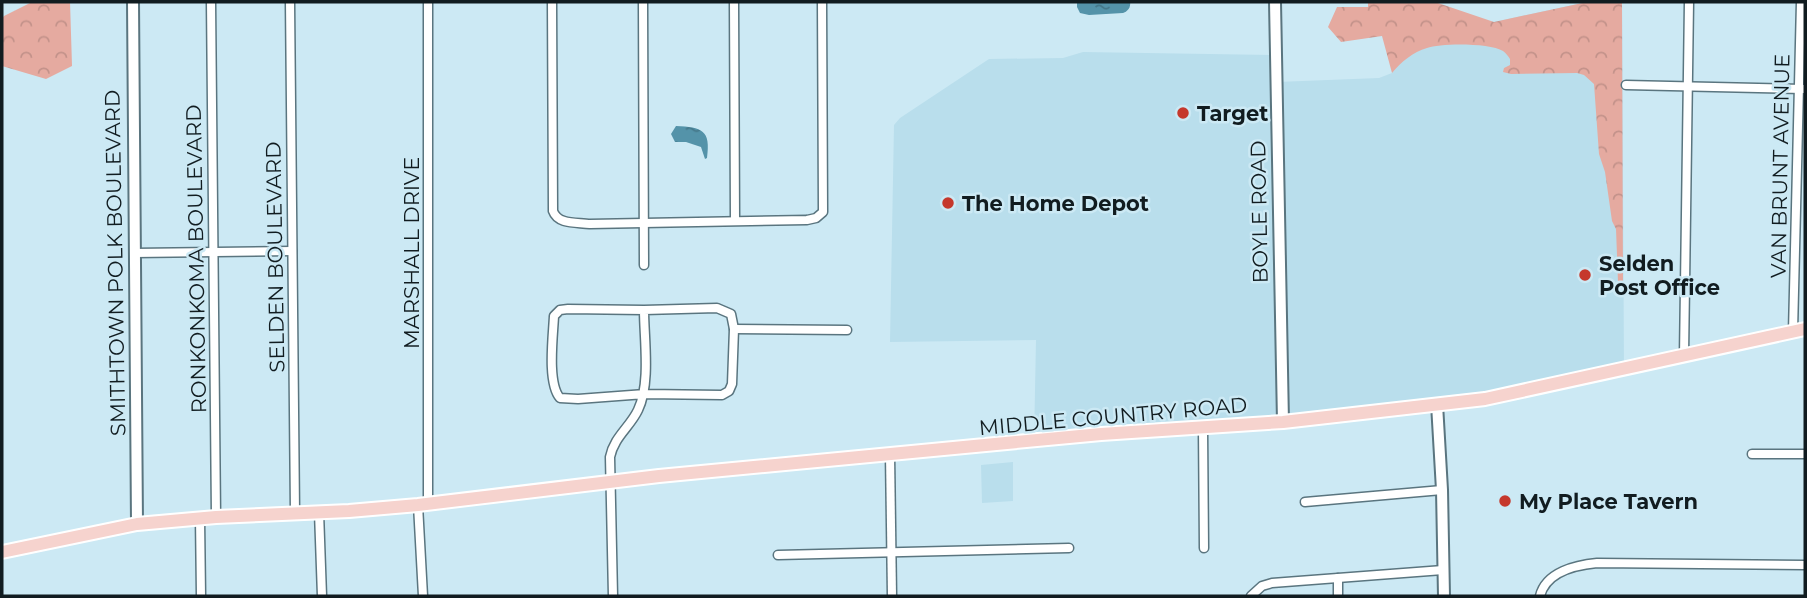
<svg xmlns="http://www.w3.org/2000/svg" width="1807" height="598" viewBox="0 0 1807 598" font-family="Montserrat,sans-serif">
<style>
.built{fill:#b9deec}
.forest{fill:url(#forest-crowns)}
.water{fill:url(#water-ripples)}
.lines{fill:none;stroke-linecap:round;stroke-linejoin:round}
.minor-casing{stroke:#5a757f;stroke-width:11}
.tertiary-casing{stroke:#5a757f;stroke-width:14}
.primary-casing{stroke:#fff;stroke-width:16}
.minor{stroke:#fff;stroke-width:8}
.tertiary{stroke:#fff;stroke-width:10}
.primary{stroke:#f6d3ce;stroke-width:12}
.poi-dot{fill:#c5382c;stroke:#cce9f4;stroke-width:2.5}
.labels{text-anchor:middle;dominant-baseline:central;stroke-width:5;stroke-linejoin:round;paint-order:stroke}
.poi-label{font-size:21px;font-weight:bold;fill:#111c20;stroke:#cce9f4;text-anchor:start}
.street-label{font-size:21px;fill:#111c20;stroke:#cce9f4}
</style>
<defs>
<pattern id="forest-crowns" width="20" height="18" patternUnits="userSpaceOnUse" patternTransform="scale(1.75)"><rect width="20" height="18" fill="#e5aaa0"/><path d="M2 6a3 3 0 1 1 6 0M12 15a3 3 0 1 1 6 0" fill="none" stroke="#c3928a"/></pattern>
<pattern id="water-ripples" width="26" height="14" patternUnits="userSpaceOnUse" patternTransform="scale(1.75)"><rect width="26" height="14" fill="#5493a9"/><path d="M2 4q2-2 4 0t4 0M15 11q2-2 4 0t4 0" fill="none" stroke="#447789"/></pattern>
</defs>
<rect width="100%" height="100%" fill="#cce9f4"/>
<g class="built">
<path d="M1587 2H1622L1624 370 1485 399 1034 441 1036 340 890 342 894 125 900 118 989 59 1063 58 1083 52 1276 55 1277 82 1379 78 1392 73V26L1494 22Z"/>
<path d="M1013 462V501L982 503 981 465Z"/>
</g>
<g class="forest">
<path d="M32 2H70L72 66 46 79 2 66V19L4 16Z"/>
<path d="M1368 2H1435L1494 22 1587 2H1622L1623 291 1618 282 1616 229 1612 221 1605 172 1599 154 1594 84 1584 75 1577 73 1511 74 1503 72 1504 68 1510 65V59C1508 56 1506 53 1503 51 1490 43 1441 43 1427 48 1413 52 1401 62 1392 73L1382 36 1341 42 1328 27 1337 7H1368Z"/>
</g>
<g class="water">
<path d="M1077 2H1130C1131 7 1128 11 1123 13L1089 15 1080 13 1077 7Z"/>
<path d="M676 126C702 127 711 130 707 158L705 159 701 147 686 142H675L671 134Z"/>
</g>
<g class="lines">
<defs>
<g id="minor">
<path d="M211 2 216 517"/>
<path d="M290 2 295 513"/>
<path d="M428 2V503"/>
<path d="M552 2 553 211C558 225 577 222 590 224L807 220 816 218 823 212 822 2"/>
<path d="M643 2 644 265"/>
<path d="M734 2 735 220"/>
<path d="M1626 85 1805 89"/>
<path d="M134 253 292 251"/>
<path d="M734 329 847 330"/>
<path d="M1793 332 1801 2"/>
<path d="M1684 356 1689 2"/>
<path d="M1203 428 1204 548"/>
<path d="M890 454 892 596"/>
<path d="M1752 454H1805"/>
<path d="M1305 502 1442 490"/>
<path d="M418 505 423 596"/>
<path d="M319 512 322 596"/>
<path d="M200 518 201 596"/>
<path d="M778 555 1069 548"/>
<path d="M1338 578V596"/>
<path d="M613 596 610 457C614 437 630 427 638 410 651 383 644 339 644 310L717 308 731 314 734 329 732 384 729 391 722 395 645 394 578 399 560 398C547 383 553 337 554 316L560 310 568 309 644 310"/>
<path d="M1251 596 1262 586 1272 583 1443 570"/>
<path d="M1540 596C1546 572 1576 565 1597 563L1805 565"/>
</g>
<g id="tertiary">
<path d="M133 2 137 524"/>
<path d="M1275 2 1283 422"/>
<path d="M1437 404 1442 490 1444 596"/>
</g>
<path id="primary" d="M2 552 137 524 216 517 349 511 418 505 659 476 1101 434 1283 422 1485 399 1805 329"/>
</defs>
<use href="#minor" class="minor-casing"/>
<use href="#tertiary" class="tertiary-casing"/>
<use href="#primary" class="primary-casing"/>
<use href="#minor" class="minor"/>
<use href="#tertiary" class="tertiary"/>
<use href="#primary" class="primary"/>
</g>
<g class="poi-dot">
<circle cx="1183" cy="113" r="7"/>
<circle cx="948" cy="203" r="7"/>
<circle cx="1585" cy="275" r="7"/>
<circle cx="1505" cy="501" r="7"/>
</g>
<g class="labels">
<g class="poi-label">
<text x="1197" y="113">Target</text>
<text x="962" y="203">The Home Depot</text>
<text x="1599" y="263">Selden<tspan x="1599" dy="24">Post Office</tspan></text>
<text x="1519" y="501">My Place Tavern</text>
</g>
<g class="street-label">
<text transform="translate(1780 166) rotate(-89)">VAN BRUNT AVENUE</text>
<text transform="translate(1259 212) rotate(-91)">BOYLE ROAD</text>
<text transform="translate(411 253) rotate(-90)">MARSHALL DRIVE</text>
<text transform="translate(275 257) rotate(-91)">SELDEN BOULEVARD</text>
<text transform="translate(196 259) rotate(-91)">RONKONKOMA BOULEVARD</text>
<text transform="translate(115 263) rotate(-91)">SMITHTOWN POLK BOULEVARD</text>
<text transform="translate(1113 416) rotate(-5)">MIDDLE COUNTRY ROAD</text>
</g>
</g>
<rect width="1807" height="598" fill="none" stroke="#111c20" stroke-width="7"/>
</svg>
